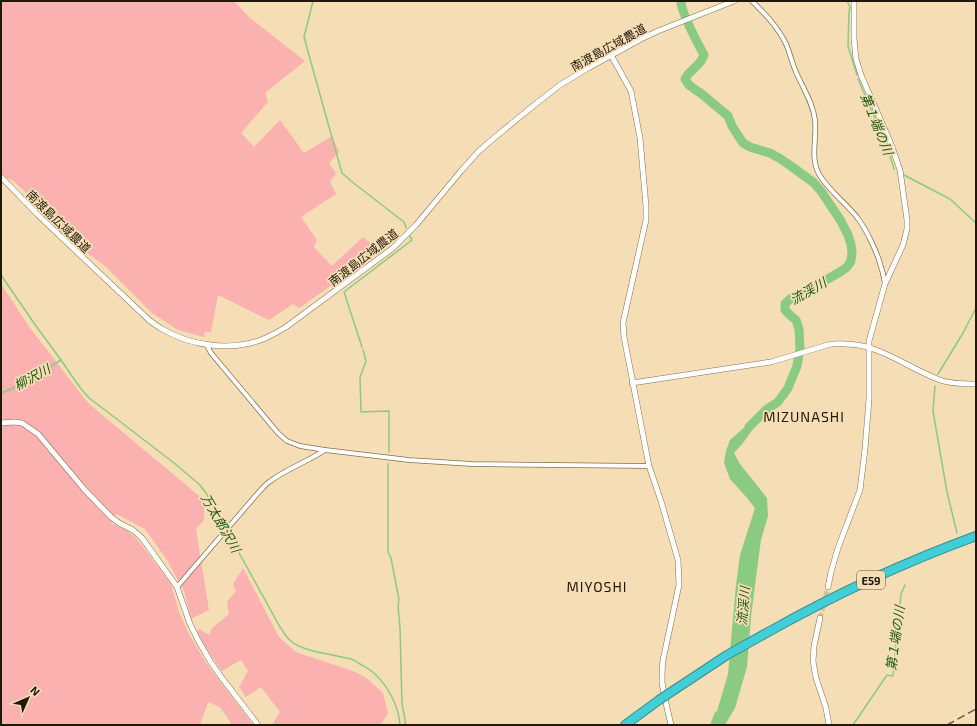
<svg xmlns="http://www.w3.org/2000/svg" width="977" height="726" viewBox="0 0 977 726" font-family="'Exo 2','Noto Sans JP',sans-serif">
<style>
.green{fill:#fab1af}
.water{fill:#8bca82}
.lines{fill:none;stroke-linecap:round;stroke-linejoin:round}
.stream{stroke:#8bca82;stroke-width:1.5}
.river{stroke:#8bca82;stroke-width:9}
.tertiary-tunnel{stroke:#d5c09b;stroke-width:5;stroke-dasharray:5 2.5;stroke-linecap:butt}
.minor-casing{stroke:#86714c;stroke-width:5.5}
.tertiary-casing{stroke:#86714c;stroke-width:6}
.motorway-casing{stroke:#368e8f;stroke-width:10}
.minor{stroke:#fff;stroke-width:4}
.tertiary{stroke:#fff;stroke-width:5}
.motorway{stroke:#41ced7;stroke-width:8}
.rail{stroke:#675a42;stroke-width:1.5;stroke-dasharray:8 4;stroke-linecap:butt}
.motorway-bridge-casing{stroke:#368e8f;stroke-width:10;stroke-linecap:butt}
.motorway-bridge{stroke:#41ced7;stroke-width:8}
.labels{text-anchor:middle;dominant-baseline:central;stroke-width:3.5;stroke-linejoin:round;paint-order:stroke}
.shield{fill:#f5deb5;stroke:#61533d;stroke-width:1}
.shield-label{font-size:11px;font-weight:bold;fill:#211809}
.street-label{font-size:12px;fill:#211809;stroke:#f5deb5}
.water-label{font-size:13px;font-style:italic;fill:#1a5811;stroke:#f5deb5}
.quarter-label{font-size:14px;letter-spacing:1px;fill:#211809;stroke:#f5deb5}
</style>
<rect width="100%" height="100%" fill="#f5deb5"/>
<g class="green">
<path d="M1 1H234L249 17 305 61 265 93 268 102 241 133 254 147 280 120 304 153 332 136 339 152 329 163 336 174 330 182 336 194 301 217 317 240 314 247 332 266 363 237 373 245 366 252 371 258 299 308 293 304 269 320 218 295 211 332H205L204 337 178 330 152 313 105 266 58 232 44 218 30 196 13 181 5 177 1 173Z"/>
<path d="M1 284 30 328 88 403 204 500V520L196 529 209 610 191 619 184 591 167 560 145 529 116 514 111 523 126 530 137 539 171 584 179 612 188 632 206 663 253 725H229L231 723 220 707 208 702 200 725H1Z"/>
<path d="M243 568 279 637 296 652 353 671 365 677 383 693 388 713 381 725H272L280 712 261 687 246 697 239 687 248 671 241 660 222 671 204 645 197 631 200 629 209 635 212 628 229 614 227 602 236 591 233 584Z"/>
</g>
<path class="water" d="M757 416 758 422 743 443 734 453 740 464 767 498 768 516 761 540 758 562 751 617 747 667 735 708 725 725H710L715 712 717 711 728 674 736 585 740 555 755 508 747 498 730 479 724 463 726 451 730 440Z"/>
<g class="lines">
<g class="stream">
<path d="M313 1 304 37 315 77 342 173 351 181 404 222 406 228"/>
<path d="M847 1 850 7 849 12 848 46 857 75"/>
<path d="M858 79 887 146 894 169"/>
<path d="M902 174 950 199 976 223"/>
<path d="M1 275 36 326 61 360 74 379 82 390 89 398 105 410 174 463 199 484 206 493 280 627C283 631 286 637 291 641 301 651 332 654 346 658 350 658 354 660 357 662 363 666 370 669 375 674 388 686 399 707 400 725"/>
<path d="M362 347 344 292 412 240 410 236"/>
<path d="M363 350 366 361 360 377 361 412 389 411V452"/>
<path d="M938 374 963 333 976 308"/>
<path d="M935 386 933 411 947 492 957 533"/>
<path d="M1 393 21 385 61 360"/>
<path d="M388 464V552L391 558 399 600 398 606 400 628 402 704 405 719V725"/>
<path d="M853 725 887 675 893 676 901 594 905 585"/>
</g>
<path class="river" d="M681 1C681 13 698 44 704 55 701 66 689 70 685 79L689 85 703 95 728 116 732 126 743 143 750 147 770 153 779 158 788 164 813 182 821 191 841 221 848 235 851 244 852 253 851 261 847 267 840 272 826 280 813 289 790 299 785 304V310L791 316 796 320 799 329 800 348 797 366 788 388 778 402 767 409 749 427"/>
<path class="tertiary-tunnel" d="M820 618 828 587"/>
<defs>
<g id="minor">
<path d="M752 1C765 14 778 27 786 44 790 53 792 63 796 72 803 88 813 103 815 120 817 138 810 158 819 174 828 191 848 204 859 220 867 231 878 254 881 267 883 272 884 279 885 284"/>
<path d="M207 345 211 353 278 433 287 441 300 446 325 450 409 460 472 464 649 466"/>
<path d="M177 587 258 493C262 489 265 485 269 482 286 469 307 462 325 450"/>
</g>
<g id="tertiary">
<path d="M611 55 631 91 640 138 646 206V220L623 323 624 337 649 466 661 501 678 560 679 585 663 660C662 667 662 675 662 682 664 697 668 711 671 725"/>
<path d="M1 177 38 215 149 320C153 323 157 326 162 329 191 346 229 351 261 340 270 336 278 332 286 327L393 248 416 225 461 171 479 151 494 138 538 102 560 85 588 68 641 39 658 31 734 1"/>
<path d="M632 383 771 362 831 344C846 343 862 344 876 350 898 358 918 372 940 380 951 384 964 384 976 384"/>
<path d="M1 423 14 422 22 423 38 434 84 489 111 517 119 523 133 530 142 538 170 577 177 587 190 624 198 640 210 661 222 678 258 725"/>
<path d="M828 587 831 572 838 548 860 490 865 449 869 399V341L885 284 903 245 907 229V220L900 170 891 144 861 75 856 59 854 39V1"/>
<path d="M820 618 814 646 813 661 816 678 826 708 829 725"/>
</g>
<g id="motorway">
<path d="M770 631C836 594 905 562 976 536"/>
<path d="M625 725 659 700"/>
</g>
</defs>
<use href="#minor" class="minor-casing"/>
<use href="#tertiary" class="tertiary-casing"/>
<use href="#motorway" class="motorway-casing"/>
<use href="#minor" class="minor"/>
<use href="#tertiary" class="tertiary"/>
<use href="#motorway" class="motorway"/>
<path class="rail" d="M947 725 976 709"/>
<defs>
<path id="motorway-bridge" d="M659 700 727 655 770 631"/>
</defs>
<use href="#motorway-bridge" class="motorway-bridge-casing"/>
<use href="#motorway-bridge" class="motorway-bridge"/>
</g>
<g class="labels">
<rect class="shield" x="857" y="571" width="28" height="18" rx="3"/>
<g class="shield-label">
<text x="871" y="580">E59</text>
</g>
<g class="street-label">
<text transform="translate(608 47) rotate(-29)">南渡島広域農道</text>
<text transform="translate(59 221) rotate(44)">南渡島広域農道</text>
<text transform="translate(363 257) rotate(-38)">南渡島広域農道</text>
</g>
<g class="water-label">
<text transform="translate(877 124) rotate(68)">第１端の川</text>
<text transform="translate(808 291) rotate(-30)">流渓川</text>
<text transform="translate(32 377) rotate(-29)">柳沢川</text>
<text transform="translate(221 523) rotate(60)">万太郎沢川</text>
<text transform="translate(743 606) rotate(-85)">流渓川</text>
<text transform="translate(895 638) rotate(-82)">第１端の川</text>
</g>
<g class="quarter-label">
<text x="804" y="416">MIZUNASHI</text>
<text x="597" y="586">MIYOSHI</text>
</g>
</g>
<rect width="977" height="726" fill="none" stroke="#211809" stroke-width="4"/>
<g transform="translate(28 698) rotate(45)" stroke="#f5deb5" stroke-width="3" paint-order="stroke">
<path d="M0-3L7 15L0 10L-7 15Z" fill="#211809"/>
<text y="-6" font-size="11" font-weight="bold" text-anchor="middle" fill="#211809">N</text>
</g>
</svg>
